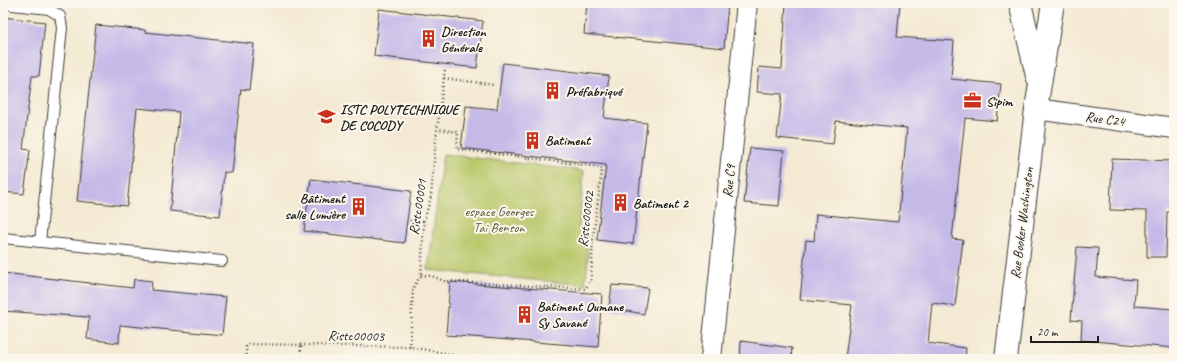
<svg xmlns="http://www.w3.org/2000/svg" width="1177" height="362" viewBox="0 0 1177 362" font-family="Caveat,sans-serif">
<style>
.green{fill:#b9c76a;stroke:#6a7243}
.building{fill:#c5b9e8}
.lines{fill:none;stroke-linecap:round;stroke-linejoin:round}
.service-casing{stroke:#3c3b37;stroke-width:12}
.minor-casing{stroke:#3c3b37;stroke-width:22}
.tertiary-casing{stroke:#3c3b37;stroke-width:24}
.path{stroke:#3c3b37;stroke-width:2.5;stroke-dasharray:1 3;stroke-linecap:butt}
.service{stroke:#fff;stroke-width:10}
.minor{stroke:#fff;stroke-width:20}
.tertiary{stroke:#fff;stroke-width:22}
.labels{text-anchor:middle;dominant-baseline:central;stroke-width:4;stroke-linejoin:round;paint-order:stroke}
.poi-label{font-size:14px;font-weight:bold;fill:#1c1c1c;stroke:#fbf7ec;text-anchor:start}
.street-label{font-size:14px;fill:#1c1c1c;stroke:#fbf7ec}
.park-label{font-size:14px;fill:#535837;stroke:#fbf7ec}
</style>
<rect width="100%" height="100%" fill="#fbf7ec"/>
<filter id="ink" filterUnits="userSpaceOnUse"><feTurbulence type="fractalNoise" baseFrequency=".025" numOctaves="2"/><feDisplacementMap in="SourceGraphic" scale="8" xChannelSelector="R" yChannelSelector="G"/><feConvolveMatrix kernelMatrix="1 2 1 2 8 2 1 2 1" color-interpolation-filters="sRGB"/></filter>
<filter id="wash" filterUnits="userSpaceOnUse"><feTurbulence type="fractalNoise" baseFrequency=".012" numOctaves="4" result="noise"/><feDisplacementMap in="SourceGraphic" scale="16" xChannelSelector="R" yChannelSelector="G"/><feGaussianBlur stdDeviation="0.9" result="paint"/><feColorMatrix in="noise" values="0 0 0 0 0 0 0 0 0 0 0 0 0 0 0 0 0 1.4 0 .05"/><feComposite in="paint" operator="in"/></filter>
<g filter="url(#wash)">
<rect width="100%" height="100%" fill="#f4ead3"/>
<path class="green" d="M443 154 584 171 579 229C593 248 587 263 585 285L428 270Z"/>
<g id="blocks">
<g class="building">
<path d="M587 3H728L724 48 584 34Z"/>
<path d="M786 3H900L897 37 954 41 951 79 1001 84 997 121 965 118 952 239 963 240 955 306 932 303 928 343 966 348 965 359H845L852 305 800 300 806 240 814 241 816 214 898 222 907 128 836 121 833 144 777 138 782 94 757 92 759 67 782 69Z"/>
<path d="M379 9 483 21 477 68 374 56Z"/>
<path d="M3 17 45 22 39 76H32L23 149 30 150 24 194 3 192Z"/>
<path d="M96 25 145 30V32L254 44 249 90 241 89 232 173 224 172 220 216 170 211 179 112 137 108 127 206 77 201Z"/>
<path d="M503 63 609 76 604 118 647 123 633 244 597 240 606 165 461 148 466 106 497 109Z"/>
<path d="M750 148 784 151 779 206 744 203Z"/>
<path d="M1112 159 1174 161V212H1167L1166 257H1147V211L1110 210Z"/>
<path d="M311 179 411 191 404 243 304 231Z"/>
<path d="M1077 247 1098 248 1096 277 1136 280 1134 306 1174 309V348L1081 340 1082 321 1071 320Z"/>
<path d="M3 273 133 288 134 279 152 281 151 290 226 297 222 335 120 325 119 343 87 339 89 317 3 311Z"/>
<path d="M450 282 602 294 598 347 446 335Z"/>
<path d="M612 285 648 288 644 314 609 308Z"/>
<path d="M741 341 792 348 791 359H740Z"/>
</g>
</g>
</g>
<g filter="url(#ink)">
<use href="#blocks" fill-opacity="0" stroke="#3c3b37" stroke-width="1"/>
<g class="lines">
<defs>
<g id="service">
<path d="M3 4 49 9 60 16 62 28 40 242"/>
<path d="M3 238 222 261"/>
</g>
<g id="minor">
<path d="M1036 109 1174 128"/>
<path d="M711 359 747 3"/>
</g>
<g id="tertiary">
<path d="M1020 3 1037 76"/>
<path d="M1006 359 1036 109 1053 3"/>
</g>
</defs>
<use href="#service" class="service-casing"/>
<use href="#minor" class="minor-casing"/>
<use href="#tertiary" class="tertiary-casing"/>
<g class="path">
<path d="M444 78 495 85"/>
<path d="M410 221H424"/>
<path d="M421 275 432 276 444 281 585 289 591 280 593 238 602 169 593 166 457 149 458 132 438 129"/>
<path d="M410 347 413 288 421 275 424 221 431 197 436 138 445 69"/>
<path d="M247 359 246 347 248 344 410 347 450 354 463 359"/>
<path d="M301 359V345"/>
</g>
<use href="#service" class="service"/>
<use href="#minor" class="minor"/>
<use href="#tertiary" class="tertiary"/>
</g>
</g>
<defs>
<symbol id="building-bare" viewBox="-9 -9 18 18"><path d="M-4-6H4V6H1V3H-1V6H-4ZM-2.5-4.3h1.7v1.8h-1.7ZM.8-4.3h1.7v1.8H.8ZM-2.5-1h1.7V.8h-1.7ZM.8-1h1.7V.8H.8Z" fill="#c8321e" stroke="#fbf7ec" stroke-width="2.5" paint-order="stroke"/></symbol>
<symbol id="office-bare" viewBox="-9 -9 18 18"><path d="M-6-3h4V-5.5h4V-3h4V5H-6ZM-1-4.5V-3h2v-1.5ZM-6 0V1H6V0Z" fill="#c8321e" stroke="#fbf7ec" stroke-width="2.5" paint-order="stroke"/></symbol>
<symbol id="university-bare" viewBox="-9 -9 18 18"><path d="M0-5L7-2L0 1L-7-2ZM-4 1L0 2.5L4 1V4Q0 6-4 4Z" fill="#c8321e" stroke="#fbf7ec" stroke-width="2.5" paint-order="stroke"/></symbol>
</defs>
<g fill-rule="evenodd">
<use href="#building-bare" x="416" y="26" width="25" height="25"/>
<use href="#building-bare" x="540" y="78" width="25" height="25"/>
<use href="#office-bare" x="960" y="88" width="25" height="25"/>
<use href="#university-bare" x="314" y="104" width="25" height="25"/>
<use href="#building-bare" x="520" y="128" width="25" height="25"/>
<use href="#building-bare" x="608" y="190" width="25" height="25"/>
<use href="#building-bare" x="346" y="194" width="25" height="25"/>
<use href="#building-bare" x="512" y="302" width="25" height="25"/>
</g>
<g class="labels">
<g class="poi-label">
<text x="441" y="31">Direction<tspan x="441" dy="16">Générale</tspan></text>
<text x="566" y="91">Préfabriqué</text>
<text x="986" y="101">Sipim</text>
<text x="340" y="109">ISTC POLYTECHNIQUE<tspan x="340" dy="16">DE COCODY</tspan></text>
<text x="545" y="140">Batiment</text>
<text x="345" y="198" text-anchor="end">Bâtiment<tspan x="345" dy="16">salle Lumière</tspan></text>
<text x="633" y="203">Batiment 2</text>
<text x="537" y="306">Batiment Oumane<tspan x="537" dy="16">Sy Savané</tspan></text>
</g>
<g class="street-label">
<text transform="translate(1105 119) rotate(8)">Rue C24</text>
<text transform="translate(729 181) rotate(-84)">Rue C9</text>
<text transform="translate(418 207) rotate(-81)">Ristc00001</text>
<text transform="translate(586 219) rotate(-83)">Ristc00002</text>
<text transform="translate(1022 223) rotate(-83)">Rue Booker Washington</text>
<text transform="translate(356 336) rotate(1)">Ristc00003</text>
</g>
<g class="park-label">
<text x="499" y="211">espace Georges<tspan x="499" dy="16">Tai Benson</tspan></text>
</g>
</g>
<rect width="1177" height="362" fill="none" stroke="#fbf7ec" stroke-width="16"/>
<path d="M1031 336v6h67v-6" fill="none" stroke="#1c1c1c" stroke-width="2"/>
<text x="1037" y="336" font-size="12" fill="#1c1c1c" stroke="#fbf7ec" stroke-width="3" paint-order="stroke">20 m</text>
</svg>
